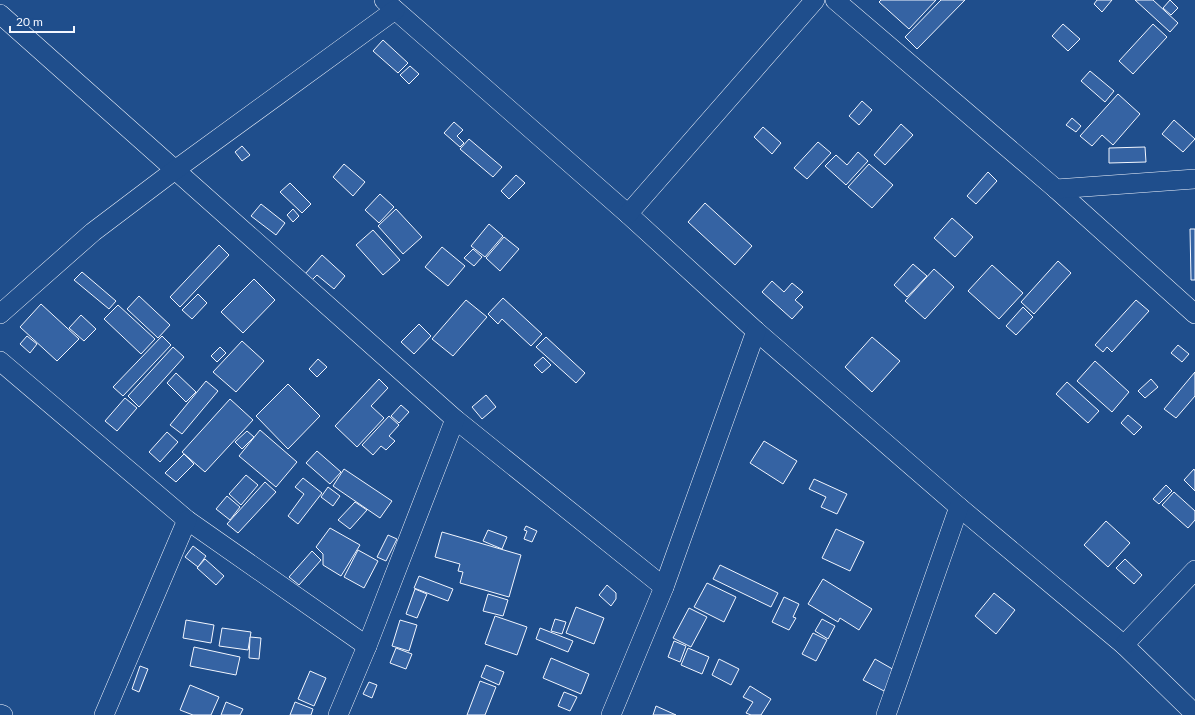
<svg xmlns="http://www.w3.org/2000/svg" width="1195" height="715" viewBox="0 0 1195 715" font-family="Lato,sans-serif">
<style>
.building{fill:#3563a3;stroke:#f2f6ff}
.lines{fill:none;stroke-linecap:round;stroke-linejoin:round}
.minor-casing{stroke:#f2f6ff;stroke-width:20}
.minor{stroke:#1f4e8c;stroke-width:19}
</style>
<rect width="100%" height="100%" fill="#1f4e8c"/>
<g class="building">
<path d="M881 0H936L909 29 879 2Z"/>
<path d="M941 0H965L917 49 905 37Z"/>
<path d="M1097 0H1112L1102 12 1094 4Z"/>
<path d="M1135 0H1153L1178 23 1170 32Z"/>
<path d="M1170 0 1178 8 1171 15 1163 8Z"/>
<path d="M1063 24 1080 39 1068 51 1052 36Z"/>
<path d="M1153 24 1167 37 1133 74 1119 61Z"/>
<path d="M383 40 408 63 398 73 373 51Z"/>
<path d="M410 66 419 74 409 84 400 75Z"/>
<path d="M1090 71 1114 91 1105 102 1081 81Z"/>
<path d="M1118 94 1140 114 1113 145 1102 135 1092 146 1080 136Z"/>
<path d="M862 101 872 110 859 125 849 116Z"/>
<path d="M1072 118 1081 126 1076 132 1066 125Z"/>
<path d="M1174 120 1195 139 1183 152 1162 134Z"/>
<path d="M454 122 463 130 457 136 464 143 460 147 444 133Z"/>
<path d="M901 124 913 135 885 165 874 155Z"/>
<path d="M763 127 781 143 772 154 754 137Z"/>
<path d="M469 139 502 167 493 177 460 149Z"/>
<path d="M818 142 831 153 807 179 794 168Z"/>
<path d="M242 146 250 155 242 161 235 152Z"/>
<path d="M1145 147 1146 162 1109 163V148Z"/>
<path d="M858 152 868 161 846 185 825 166 836 155 847 165Z"/>
<path d="M344 164 365 182 353 196 333 177Z"/>
<path d="M869 164 893 185 872 208 848 187Z"/>
<path d="M988 172 997 181 976 204 967 196Z"/>
<path d="M516 175 525 183 509 199 501 191Z"/>
<path d="M290 183 311 204 302 213 280 192Z"/>
<path d="M380 194 394 207 379 223 365 210Z"/>
<path d="M705 203 752 246 735 265 688 222Z"/>
<path d="M261 204 285 223 276 235 251 216Z"/>
<path d="M293 209 299 216 293 222 287 215Z"/>
<path d="M396 209 422 237 403 254 378 226Z"/>
<path d="M952 218 973 237 955 257 934 238Z"/>
<path d="M489 224 503 236 485 257 471 246Z"/>
<path d="M1190 229H1195V280H1191Z"/>
<path d="M373 230 400 260 383 275 356 245Z"/>
<path d="M504 237 519 249 500 271 486 258Z"/>
<path d="M219 245 229 255 180 307 170 297Z"/>
<path d="M442 247 465 266 448 286 425 267Z"/>
<path d="M473 249 482 257 474 266 464 258Z"/>
<path d="M322 255 345 276 334 289 317 275 312 280 305 274Z"/>
<path d="M1058 261 1071 273 1034 314 1021 302Z"/>
<path d="M913 264 927 276 907 297 894 285Z"/>
<path d="M992 265 1023 293 999 319 968 291Z"/>
<path d="M934 269 954 287 925 319 905 301Z"/>
<path d="M82 272 116 301 109 309 74 280Z"/>
<path d="M254 279 275 300 243 333 221 312Z"/>
<path d="M772 281 784 292 792 283 803 292 795 300 803 307 792 319 762 292Z"/>
<path d="M198 294 207 303 192 319 182 310Z"/>
<path d="M139 296 170 325 158 338 127 309Z"/>
<path d="M503 298 542 334 531 346 502 319 498 324 488 314Z"/>
<path d="M466 300 487 317 453 356 432 339Z"/>
<path d="M1136 300 1149 311 1112 352 1107 347 1103 352 1095 345Z"/>
<path d="M41 304 79 339 57 361 20 327Z"/>
<path d="M118 305 155 339 141 354 104 319Z"/>
<path d="M1023 307 1033 317 1016 335 1006 326Z"/>
<path d="M81 315 96 329 84 341 69 328Z"/>
<path d="M419 324 431 336 414 354 401 342Z"/>
<path d="M27 336 37 344 30 353 20 344Z"/>
<path d="M162 336 171 345 123 396 113 387Z"/>
<path d="M546 337 585 373 576 383 536 347Z"/>
<path d="M872 337 900 361 872 392 845 367Z"/>
<path d="M242 341 264 361 236 392 213 372Z"/>
<path d="M1178 345 1189 354 1182 362 1171 353Z"/>
<path d="M173 347 184 357 139 407 128 396Z"/>
<path d="M220 347 226 353 217 362 211 356Z"/>
<path d="M543 357 551 365 542 373 534 365Z"/>
<path d="M318 359 327 367 317 377 309 369Z"/>
<path d="M1095 361 1129 392 1112 412 1077 381Z"/>
<path d="M1195 372V396L1176 418 1164 409Z"/>
<path d="M176 373 196 392 186 402 167 383Z"/>
<path d="M379 379 388 388 371 406 384 418 357 447 335 426Z"/>
<path d="M1151 379 1158 387 1145 398 1138 391Z"/>
<path d="M206 381 218 391 182 434 170 425Z"/>
<path d="M1067 382 1099 411 1088 423 1056 394Z"/>
<path d="M288 384 320 416 288 449 256 416Z"/>
<path d="M486 395 496 407 482 419 472 407Z"/>
<path d="M125 398 137 408 117 431 105 421Z"/>
<path d="M230 399 253 420 205 472 182 452Z"/>
<path d="M401 405 409 412 399 423 391 416Z"/>
<path d="M1128 415 1142 427 1134 435 1121 423Z"/>
<path d="M389 416 399 425 389 436 395 441 386 450 381 446 373 455 362 445Z"/>
<path d="M260 430 297 462 276 487 239 456Z"/>
<path d="M247 431 254 437 242 449 235 442Z"/>
<path d="M167 432 178 442 160 462 149 452Z"/>
<path d="M764 441 797 461 783 484 750 463Z"/>
<path d="M317 451 341 472 330 484 306 463Z"/>
<path d="M184 454 194 464 176 482 165 473Z"/>
<path d="M344 469 392 501 380 518 333 486Z"/>
<path d="M1194 469 1195 471V491L1184 480Z"/>
<path d="M246 475 258 485 241 505 229 494Z"/>
<path d="M303 478 322 493 298 524 288 516 304 494 295 487Z"/>
<path d="M814 479 847 494 837 514 821 507 826 497 809 489Z"/>
<path d="M265 482 276 492 238 533 227 524Z"/>
<path d="M1166 485 1172 491 1159 504 1153 499Z"/>
<path d="M328 487 340 496 333 506 321 497Z"/>
<path d="M1174 492 1195 511V520L1188 528 1162 505Z"/>
<path d="M227 496 240 507 230 520 216 509Z"/>
<path d="M355 502 367 510 350 529 338 520Z"/>
<path d="M1106 521 1130 543 1108 567 1084 545Z"/>
<path d="M526 526 537 531 532 542 524 539 527 531 524 530Z"/>
<path d="M330 528 360 545 341 576 323 565V554L316 547Z"/>
<path d="M836 529 864 542 850 571 822 558Z"/>
<path d="M488 530 507 537 502 549 483 541Z"/>
<path d="M442 532 521 555 509 597 460 583 463 572 458 571 460 564 435 557Z"/>
<path d="M388 535 397 539 386 561 377 557Z"/>
<path d="M193 546 206 556 198 567 185 557Z"/>
<path d="M358 550 378 561 364 588 344 577Z"/>
<path d="M312 551 321 560 299 585 289 577Z"/>
<path d="M205 559 224 576 216 585 197 568Z"/>
<path d="M1125 559 1142 575 1134 584 1116 568Z"/>
<path d="M720 565 778 593 771 607 713 579Z"/>
<path d="M419 576 453 589 448 601 414 588Z"/>
<path d="M823 579 872 609 859 630 840 618 838 622 808 604Z"/>
<path d="M707 583 736 597 724 622 694 607Z"/>
<path d="M607 585 616 593V599L611 606 599 595Z"/>
<path d="M415 589 427 594 417 618 406 614Z"/>
<path d="M994 593 1015 610 996 634 975 616Z"/>
<path d="M488 594 508 600 503 616 483 611Z"/>
<path d="M784 597 799 604 793 617 796 618 789 630 772 622Z"/>
<path d="M576 607 604 618 594 644 566 633Z"/>
<path d="M689 608 707 617 691 647 673 638Z"/>
<path d="M495 616 527 627 517 655 485 644Z"/>
<path d="M555 619 566 622 562 634 551 631Z"/>
<path d="M822 619 835 626 828 639 815 631Z"/>
<path d="M186 620 214 625 211 643 183 638Z"/>
<path d="M400 620 417 625 409 651 392 646Z"/>
<path d="M222 628 251 632 248 650 219 646Z"/>
<path d="M540 628 573 641 568 652 536 639Z"/>
<path d="M813 633 827 640 816 661 802 654Z"/>
<path d="M250 637 261 638 259 659 249 658Z"/>
<path d="M674 641 686 646 680 662 668 657Z"/>
<path d="M194 647 240 657 236 675 190 666Z"/>
<path d="M396 648 412 654 406 669 390 663Z"/>
<path d="M688 648 709 657 702 674 681 665Z"/>
<path d="M551 658 589 674 581 694 543 678Z"/>
<path d="M719 659 739 669 731 685 712 675Z"/>
<path d="M875 659 896 671 884 691 863 680Z"/>
<path d="M486 665 504 672 499 685 481 677Z"/>
<path d="M140 666 148 669 139 692 132 689Z"/>
<path d="M310 671 326 678 314 706 298 699Z"/>
<path d="M480 681 496 687 485 715H467Z"/>
<path d="M369 682 377 685 372 698 363 694Z"/>
<path d="M190 685 219 697 211 715H193L180 710Z"/>
<path d="M750 686 771 699 761 715H751L746 713 753 702 743 697Z"/>
<path d="M564 692 577 697 570 711 558 706Z"/>
<path d="M226 702 243 709 240 715H221Z"/>
<path d="M295 702 313 709 311 715H290Z"/>
<path d="M656 706 676 715H653Z"/>
</g>
<g class="lines">
<defs>
<g id="minor">
<path d="M384 0 628 214 756 331 959 507 1124 645 1195 714"/>
<path d="M835 0 1056 189 1195 314"/>
<path d="M0 14 455 419 664 587"/>
<path d="M1056 189 1195 179"/>
<path d="M628 214 815 0"/>
<path d="M0 314 93 232 175 170 395 10"/>
<path d="M0 361 187 520 367 646"/>
<path d="M1124 645 1195 570"/>
<path d="M0 714 3 715"/>
<path d="M104 715 187 520"/>
<path d="M338 715 367 646 455 419"/>
<path d="M611 715 664 587 756 331"/>
<path d="M886 715 959 507"/>
</g>
</defs>
<use href="#minor" class="minor-casing"/>
<use href="#minor" class="minor"/>
</g>
<path d="M10 26v6h64v-6" fill="none" stroke="#f2f6ff" stroke-width="2"/>
<text x="16" y="26" font-size="12" fill="#f2f6ff" stroke="#1f4e8c" stroke-width="3" paint-order="stroke">20 m</text>
</svg>
